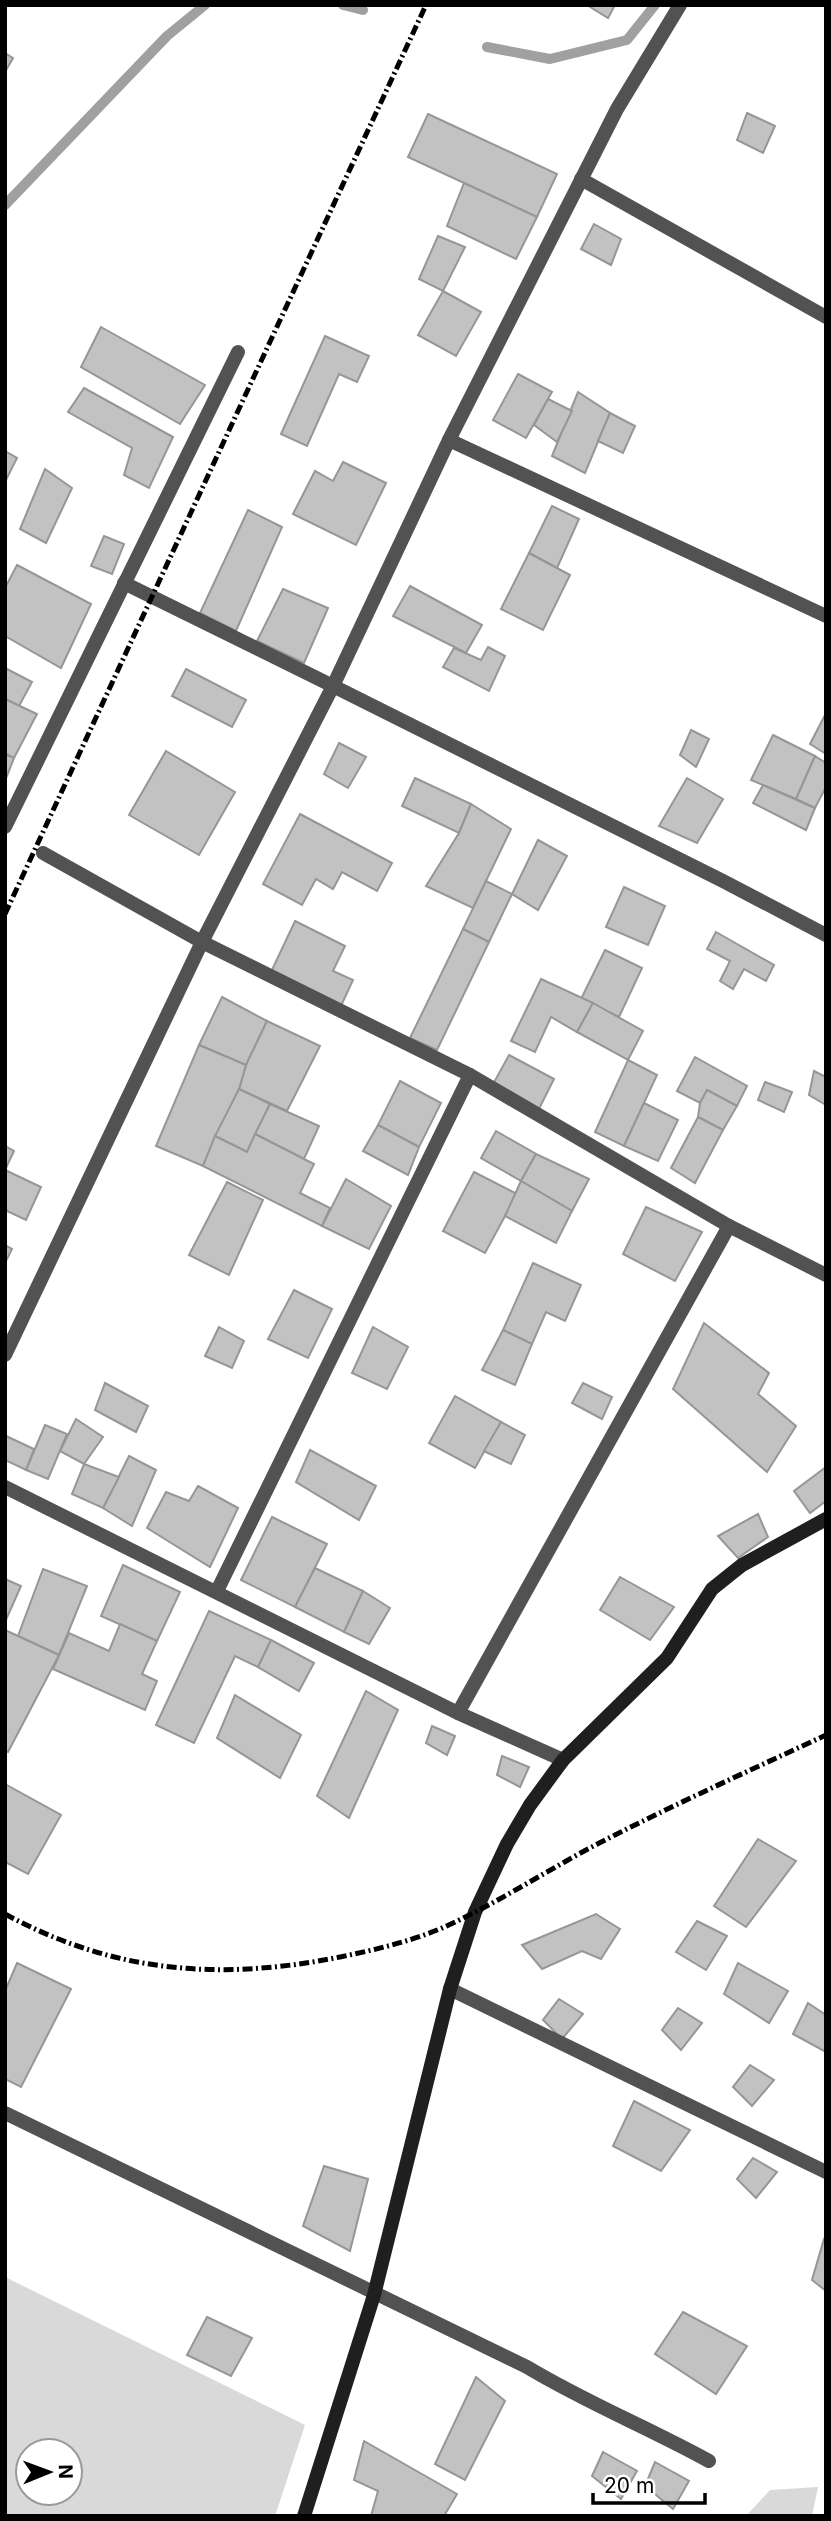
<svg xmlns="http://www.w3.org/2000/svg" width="831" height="2521" viewBox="0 0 831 2521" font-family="Inter,sans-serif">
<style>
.green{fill:#d9d9d9;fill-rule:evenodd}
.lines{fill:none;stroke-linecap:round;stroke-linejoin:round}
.stream{stroke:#a0a0a0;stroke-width:10}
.building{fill:#c2c2c2;stroke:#969696;stroke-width:2}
.street{stroke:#525252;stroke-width:14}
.secondary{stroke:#1f1f1f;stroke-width:14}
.rail{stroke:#000;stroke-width:5;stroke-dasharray:10 3.5 2 3.5;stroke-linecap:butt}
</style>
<rect width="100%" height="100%" fill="#fff"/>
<g class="green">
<path d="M5 2277 305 2425 275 2516H5ZM28 2451H70V2493H28Z"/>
<path d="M818 2487 812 2516H746L770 2490Z"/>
</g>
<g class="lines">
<g class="stream">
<path d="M343 5 363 10"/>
<path d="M487 47 550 59 627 40 655 5"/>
<path d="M5 205 167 36 205 5"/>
</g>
</g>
<g class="building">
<path d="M587 5H615L608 18Z"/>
<path d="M5 53 13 58 5 72Z"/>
<path d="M747 113 775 126 763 153 737 140Z"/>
<path d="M428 114 557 174 537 217 408 157Z"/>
<path d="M464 183 537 217 516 259 447 226Z"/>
<path d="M594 224 621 239 611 265 581 249Z"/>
<path d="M438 236 465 247 443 291 419 279Z"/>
<path d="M443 291 481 312 456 356 418 335Z"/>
<path d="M101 327 205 385 180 424 81 367Z"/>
<path d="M325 336 369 356 357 382 339 374 307 446 281 434Z"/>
<path d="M518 374 552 392 526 438 493 420Z"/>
<path d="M84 388 173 437 149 488 124 475 132 448 68 412Z"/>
<path d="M578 392 610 413 585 473 552 456Z"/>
<path d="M548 399 572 411 557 442 534 425Z"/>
<path d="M610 413 635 426 623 453 598 441Z"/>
<path d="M5 451 17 458 5 482Z"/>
<path d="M343 462 386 483 356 545 293 514 315 471 333 481Z"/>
<path d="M45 469 72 488 46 543 20 529Z"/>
<path d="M552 506 579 519 557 568 529 553Z"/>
<path d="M248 510 282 527 236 631 200 613Z"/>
<path d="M104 536 124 544 112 574 91 566Z"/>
<path d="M529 553 570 575 543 630 501 609Z"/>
<path d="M17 565 91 604 61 668 5 636V588Z"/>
<path d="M410 586 482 625 466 653 393 616Z"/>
<path d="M283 589 328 608 304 663 257 641Z"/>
<path d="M488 647 505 656 489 691 443 667 454 648 481 660Z"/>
<path d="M5 668 32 682 19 706 5 699Z"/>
<path d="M186 669 246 700 232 727 172 696Z"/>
<path d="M5 699 37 714 14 758 5 754Z"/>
<path d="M826 713V754L810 744Z"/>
<path d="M691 730 709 739 696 767 680 755Z"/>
<path d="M773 735 815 756 796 799 751 780Z"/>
<path d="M339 743 366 757 348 788 324 774Z"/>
<path d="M166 751 235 792 199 855 129 815Z"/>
<path d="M5 754 14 758 5 781Z"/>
<path d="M815 756 826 763V787L815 808 796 799Z"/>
<path d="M415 778 471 804 459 833 402 806Z"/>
<path d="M687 778 723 799 697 843 659 826Z"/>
<path d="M763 785 815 808 806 830 753 803Z"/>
<path d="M471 804 511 829 473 908 426 886 459 833Z"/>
<path d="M300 814 392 863 377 891 342 872 333 889 316 879 302 905 263 884Z"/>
<path d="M538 840 567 856 538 910 512 894Z"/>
<path d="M486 881 512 894 489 942 463 929Z"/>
<path d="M624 887 665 906 648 945 606 927Z"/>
<path d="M295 921 345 946 333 971 353 980 341 1006 271 972Z"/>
<path d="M463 929 489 942 437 1050 410 1038Z"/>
<path d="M716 932 774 965 766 981 744 969 733 989 720 981 730 961 707 949Z"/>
<path d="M605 950 642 968 619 1017 581 999Z"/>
<path d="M541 979 593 1003 577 1032 551 1017 535 1052 511 1041Z"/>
<path d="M222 997 267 1021 246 1065 199 1045Z"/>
<path d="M593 1003 643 1031 628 1060 577 1032Z"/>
<path d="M267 1021 320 1046 287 1111 239 1089 246 1065Z"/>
<path d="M199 1045 246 1065 239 1089 203 1166 156 1146Z"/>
<path d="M509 1055 554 1079 538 1111 492 1086Z"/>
<path d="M695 1057 747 1086 737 1106 707 1090 700 1103 677 1091Z"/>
<path d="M628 1060 657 1075 624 1146 595 1132Z"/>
<path d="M814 1071 826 1077V1105L809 1095Z"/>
<path d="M400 1081 441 1103 419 1147 378 1125Z"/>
<path d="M765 1082 792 1092 784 1112 758 1100Z"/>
<path d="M239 1089 270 1104 247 1152 215 1136Z"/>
<path d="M707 1090 737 1106 723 1130 698 1117 700 1103Z"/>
<path d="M644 1103 678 1120 658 1161 624 1146Z"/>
<path d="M270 1104 319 1126 304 1159 255 1134Z"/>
<path d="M698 1117 723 1130 695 1183 671 1168Z"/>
<path d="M378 1125 419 1147 408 1175 363 1151Z"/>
<path d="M496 1131 536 1154 521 1181 481 1158Z"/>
<path d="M255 1134 314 1164 300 1193 330 1208 322 1226 203 1166 215 1136 247 1152Z"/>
<path d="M5 1146 14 1151 5 1170Z"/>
<path d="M536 1154 589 1179 572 1211 521 1181Z"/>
<path d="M5 1170 41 1187 26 1220 5 1210Z"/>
<path d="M474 1172 517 1194 485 1253 443 1231Z"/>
<path d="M346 1179 391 1206 369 1249 322 1226Z"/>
<path d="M521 1181 572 1211 556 1243 505 1216Z"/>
<path d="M227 1182 263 1200 229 1275 189 1255Z"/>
<path d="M646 1207 702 1232 675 1281 623 1254Z"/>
<path d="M5 1245 12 1249 5 1263Z"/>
<path d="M533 1263 581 1285 565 1321 546 1312 532 1344 503 1330Z"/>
<path d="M294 1290 332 1309 308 1358 268 1339Z"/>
<path d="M704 1323 769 1373 758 1394 796 1426 767 1472 673 1389Z"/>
<path d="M219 1327 244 1341 232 1368 205 1356Z"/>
<path d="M373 1327 408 1347 387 1389 352 1373Z"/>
<path d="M503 1330 532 1344 515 1385 482 1370Z"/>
<path d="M105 1383 148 1406 136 1432 95 1410Z"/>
<path d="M583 1383 612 1397 602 1419 572 1403Z"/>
<path d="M455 1396 501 1422 475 1468 429 1443Z"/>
<path d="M76 1419 103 1437 84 1464 60 1451Z"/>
<path d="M501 1422 525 1435 511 1464 484 1451Z"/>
<path d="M45 1425 67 1434 48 1479 26 1470Z"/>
<path d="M6 1436 34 1449 26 1470 5 1460Z"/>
<path d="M310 1450 376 1486 359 1520 296 1482Z"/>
<path d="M129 1456 156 1470 132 1526 103 1508Z"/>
<path d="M84 1464 119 1477 103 1508 72 1494Z"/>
<path d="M826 1467V1501L810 1513 794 1491Z"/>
<path d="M198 1486 238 1508 210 1567 147 1528 166 1492 189 1501Z"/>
<path d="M758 1514 768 1537 738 1558 718 1536Z"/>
<path d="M272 1517 327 1544 295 1607 241 1580Z"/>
<path d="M123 1565 180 1592 157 1641 101 1616Z"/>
<path d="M315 1568 363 1591 344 1632 295 1607Z"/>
<path d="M43 1569 87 1586 59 1655 18 1636Z"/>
<path d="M620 1577 674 1607 650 1640 600 1610Z"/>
<path d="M5 1579 21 1586 5 1622Z"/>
<path d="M363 1591 390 1608 369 1644 344 1632Z"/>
<path d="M209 1611 271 1640 258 1667 235 1656 194 1743 156 1725Z"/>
<path d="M120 1624 157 1641 142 1674 157 1681 145 1710 53 1669 69 1633 109 1651Z"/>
<path d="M5 1630 59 1655 8 1752 5 1751Z"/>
<path d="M271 1640 314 1663 299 1691 258 1667Z"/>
<path d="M366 1691 398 1710 349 1818 317 1796Z"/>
<path d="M235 1695 301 1735 280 1778 217 1738Z"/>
<path d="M432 1726 455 1736 447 1755 426 1743Z"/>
<path d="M502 1756 529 1767 520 1787 497 1775Z"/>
<path d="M5 1784 61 1815 28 1874 5 1862Z"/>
<path d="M758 1839 796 1861 746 1927 714 1906Z"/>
<path d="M596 1914 620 1929 601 1959 582 1951 542 1969 522 1945Z"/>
<path d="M697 1921 727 1936 706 1970 676 1952Z"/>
<path d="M17 1963 71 1989 21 2087 5 2079V1991Z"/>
<path d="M738 1963 788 1991 769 2023 724 1994Z"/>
<path d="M559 1999 583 2014 562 2039 543 2020Z"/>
<path d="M808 2003 826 2015V2052L793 2034Z"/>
<path d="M678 2008 702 2023 681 2050 662 2030Z"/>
<path d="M750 2065 774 2080 752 2106 733 2087Z"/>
<path d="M634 2101 690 2130 661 2171 613 2146Z"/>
<path d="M753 2158 777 2172 756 2198 737 2179Z"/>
<path d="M324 2166 368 2179 350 2251 303 2226Z"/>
<path d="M824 2239 826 2240V2291L812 2280Z"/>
<path d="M683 2312 747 2346 716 2394 655 2354Z"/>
<path d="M207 2317 252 2338 231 2376 187 2355Z"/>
<path d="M476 2377 505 2401 465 2480 435 2464Z"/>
<path d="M364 2441 457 2494 444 2516H371L378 2491 354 2480Z"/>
<path d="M603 2452 637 2471 621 2499 592 2476Z"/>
<path d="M655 2462 689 2481 673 2509 645 2486Z"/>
</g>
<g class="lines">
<g class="street">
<path d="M680 5 617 109 449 440 333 686 723 881 826 935"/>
<path d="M581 179 826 317"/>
<path d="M449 440 826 616"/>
<path d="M5 827 238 352"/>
<path d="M43 853 202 942 470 1075 729 1226 826 1275"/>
<path d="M5 1355 202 942 333 686 124 583"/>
<path d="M5 1487 458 1713 563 1760"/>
<path d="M217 1591 470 1075"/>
<path d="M458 1713 729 1226"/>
<path d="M450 1989 826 2172"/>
<path d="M5 2113 527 2367C585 2402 649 2428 709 2461"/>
</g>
<path class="secondary" d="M304 2516 374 2295 450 1989 475 1912 507 1844 530 1805 563 1760 667 1658 712 1589 742 1565 826 1519"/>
<g class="rail">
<path d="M5 914 426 5"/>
<path d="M5 1914C114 1973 219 1981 340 1957 374 1950 409 1942 442 1928 501 1902 556 1864 615 1835 684 1800 755 1768 826 1735"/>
</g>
</g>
<rect width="831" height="2521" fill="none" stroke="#000000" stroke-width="14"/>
<g transform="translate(49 2472) rotate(89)"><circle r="33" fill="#ffffff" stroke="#999999" stroke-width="2"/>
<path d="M0-5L12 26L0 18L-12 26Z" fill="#000000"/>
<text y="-10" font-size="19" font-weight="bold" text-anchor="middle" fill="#000000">N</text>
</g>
<path d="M593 2493v10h112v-10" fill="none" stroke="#000000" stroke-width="3.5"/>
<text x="604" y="2493" font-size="21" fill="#000000" stroke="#ffffff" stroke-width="5" paint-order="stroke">20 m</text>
</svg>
